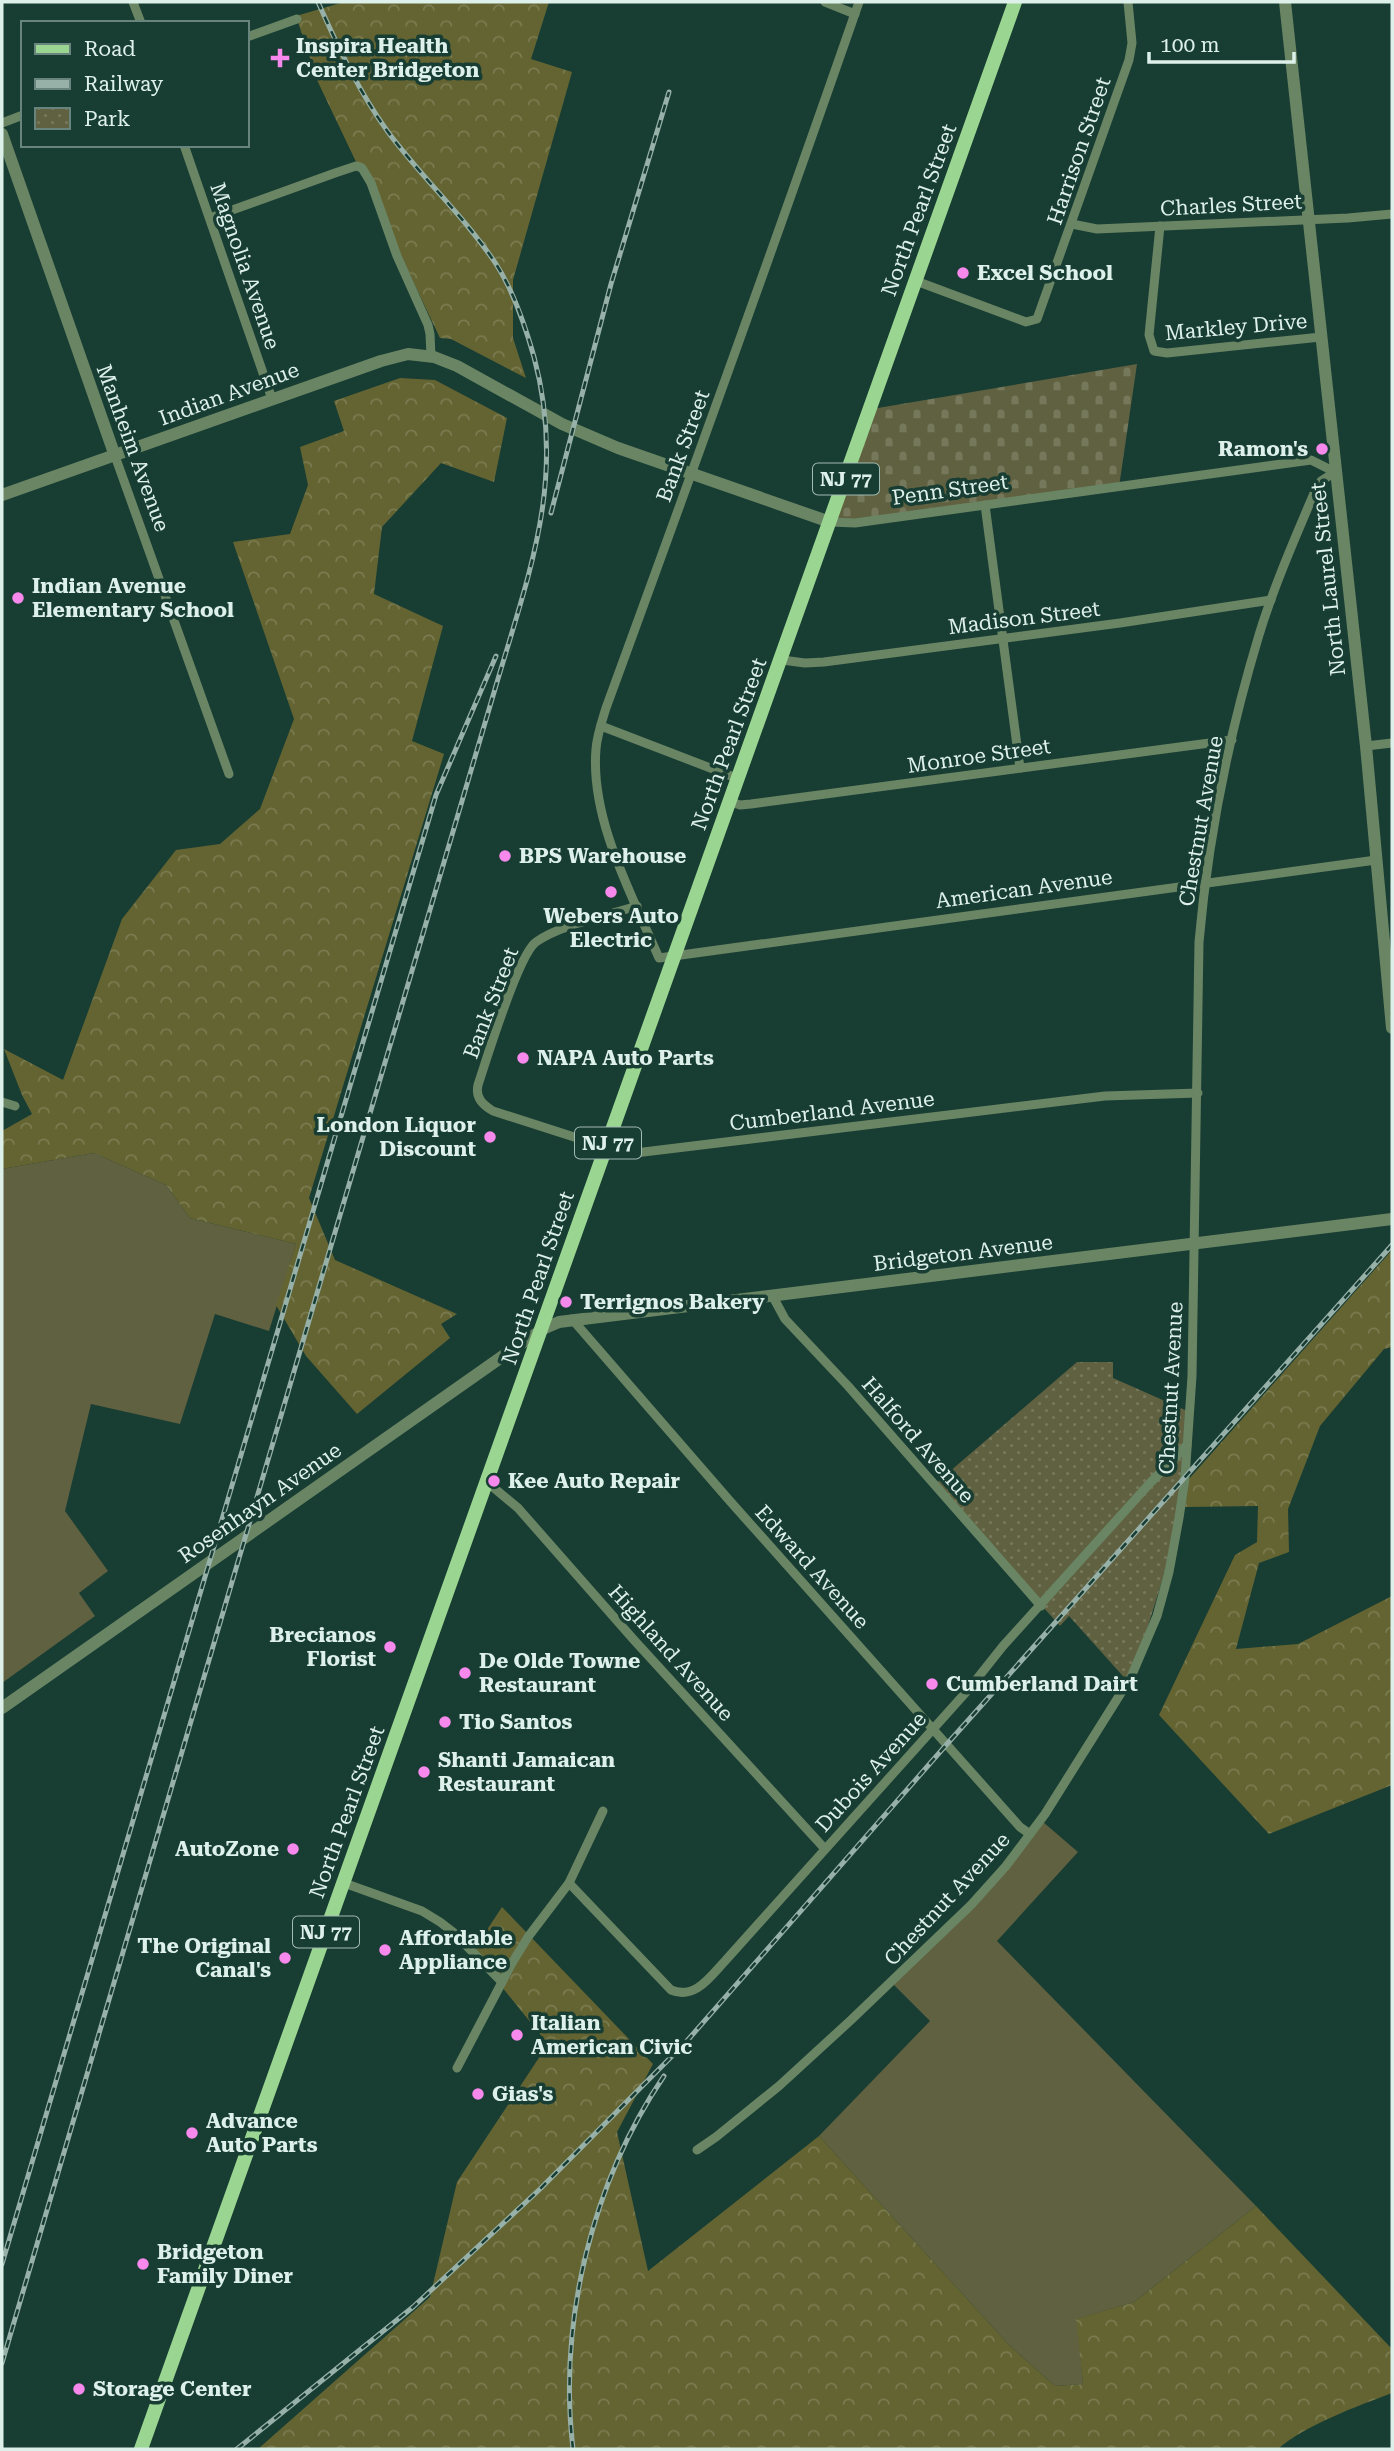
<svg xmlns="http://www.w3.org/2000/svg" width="1394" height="2451" viewBox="0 0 1394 2451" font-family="'Roboto Serif',serif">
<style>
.green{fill:#606140}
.forest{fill:url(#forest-crowns)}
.cemetery{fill:url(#cemetery-stones)}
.park{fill:url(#park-dots)}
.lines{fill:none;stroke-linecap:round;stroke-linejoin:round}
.minor{stroke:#698564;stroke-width:9}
.tertiary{stroke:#698564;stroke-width:12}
.primary{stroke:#9ad591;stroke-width:14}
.rail-casing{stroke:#97b1a9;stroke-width:5}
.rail{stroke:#183d33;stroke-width:2.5;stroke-dasharray:8;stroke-linecap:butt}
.poi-dot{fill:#f788ec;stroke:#183d33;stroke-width:2.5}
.labels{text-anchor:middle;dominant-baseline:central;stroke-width:7;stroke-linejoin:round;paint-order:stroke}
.shield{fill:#183d33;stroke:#a2bbb3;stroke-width:2}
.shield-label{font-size:19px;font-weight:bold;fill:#ddf1ea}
.poi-label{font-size:21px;font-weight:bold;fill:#ddf1ea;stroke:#183d33;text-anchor:start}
.street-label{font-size:21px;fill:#ddf1ea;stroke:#183d33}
</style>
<defs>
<pattern id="forest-crowns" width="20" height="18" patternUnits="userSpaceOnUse" patternTransform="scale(1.75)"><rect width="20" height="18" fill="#646432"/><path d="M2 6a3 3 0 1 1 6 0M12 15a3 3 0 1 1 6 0" fill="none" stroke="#7a7b50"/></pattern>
<pattern id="cemetery-stones" width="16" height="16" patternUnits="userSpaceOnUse" patternTransform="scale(1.75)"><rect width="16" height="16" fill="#606140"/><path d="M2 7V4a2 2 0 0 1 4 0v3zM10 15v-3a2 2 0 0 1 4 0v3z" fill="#76785c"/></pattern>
<pattern id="park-dots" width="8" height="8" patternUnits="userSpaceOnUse" patternTransform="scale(1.75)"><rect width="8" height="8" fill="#606140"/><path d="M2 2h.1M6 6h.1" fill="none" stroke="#76785c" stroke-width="1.8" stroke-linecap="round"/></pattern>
</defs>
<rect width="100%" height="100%" fill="#183d33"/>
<g class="green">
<path d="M94 1153 166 1185 190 1218 296 1244 269 1331 215 1314 180 1424 91 1404 65 1511 108 1571 79 1593 95 1616 2 1683V1169Z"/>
<path d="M1043 1822 1078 1852 997 1941 1256 2206 1134 2302 1077 2319 1083 2384 1055 2386 1010 2346 819 2136 930 2021 892 1983 942 1938Z"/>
</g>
<g class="forest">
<path d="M344 2H549L531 59 572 72 513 280V338L526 378 451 339 440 338 317 80 296 16Z"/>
<path d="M400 378 435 380 507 418 494 482 441 463 382 527 374 594 443 626 412 741 444 754 309 1198 335 1260 457 1314 441 1324 450 1338 357 1414 306 1356 276 1305 296 1244 190 1218 166 1185 94 1153 2 1169V1131L32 1114 22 1095 4 1049 63 1080 122 919 176 850 220 844 260 809 294 719 233 542 290 534 308 485 300 447 344 431 334 401Z"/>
<path d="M1392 1250V1347L1384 1349 1320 1426 1288 1509 1289 1552 1259 1563 1236 1649 1298 1644 1392 1596V1785L1269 1834 1159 1715 1235 1555 1257 1542 1258 1506 1185 1507 1188 1480Z"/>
<path d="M502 1907 653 2064 617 2132 648 2271 819 2136 1010 2346 1055 2386 1083 2384 1076 2319 1134 2302 1256 2206 1392 2349V2393C1358 2406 1305 2425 1278 2449H258L430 2297 457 2182 548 2044 473 1951Z"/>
</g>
<path class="cemetery" d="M1137 364 1119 487 830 522 872 409Z"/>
<path class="park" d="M1077 1362H1113V1378L1192 1413 1185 1507 1130 1684 1069 1616 1060 1626 934 1485Z"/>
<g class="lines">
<g class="minor">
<path d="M133 2 141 23"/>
<path d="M825 2 855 14"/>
<path d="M859 2C777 238 692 473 606 708 602 721 597 735 596 749 590 819 632 895 659 958L1376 860"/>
<path d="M247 37 297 19"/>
<path d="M2 123 23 115"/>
<path d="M184 145 272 399"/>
<path d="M210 218 335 173 356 166 362 168 371 183 397 256 428 325 430 334 431 356"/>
<path d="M1072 224 1097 229 1348 218 1392 214"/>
<path d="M1160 226 1149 335 1154 351 1167 353 1321 337"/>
<path d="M916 281 1026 322 1037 319 1129 60 1132 43 1128 2"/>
<path d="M115 456 229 774"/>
<path d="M985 505 1020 768"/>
<path d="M782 660 805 663 824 662 1120 623 1271 600"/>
<path d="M601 726 739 779"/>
<path d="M1366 746 1392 743"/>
<path d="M731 802 740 805 751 804 1232 740"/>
<path d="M637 906C609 915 559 925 536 942 518 955 487 1058 478 1085 475 1098 483 1105 493 1111L627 1154 1105 1096 1198 1093"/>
<path d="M2 1102 15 1106"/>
<path d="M772 1295 785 1319 848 1386 1041 1606"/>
<path d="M572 1319 729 1500 1020 1827 1030 1834"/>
<path d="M488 1483 518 1508 634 1640 825 1849"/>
<path d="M344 1883 422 1911 440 1922 453 1932 502 1982"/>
<path d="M569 1883 671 1990C695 2000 710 1977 725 1961L968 1690 1003 1646 1151 1482 1187 1445"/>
<path d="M457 2068 512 1963 528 1937 569 1883 603 1811"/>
<path d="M697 2150 716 2137 779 2086 851 2020 971 1905 1006 1866 1045 1814 1131 1677 1157 1616 1169 1572 1179 1518 1185 1478 1192 1376 1199 942C1208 839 1229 734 1259 635 1274 586 1295 538 1315 491L1321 481 1335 472 1311 460 855 523 830 522"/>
</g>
<g class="tertiary">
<path d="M1285 2 1366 746 1392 1028"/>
<path d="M2 134 115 456"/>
<path d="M2 495 381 361 408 354 434 357 457 366 562 424 618 448 830 522"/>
<path d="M2 1708 513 1349 545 1328 559 1322 1392 1219"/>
</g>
<path class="primary" d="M141 2449C432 1633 728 819 1015 2"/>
<defs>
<g id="rail">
<path d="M551 513 611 284 669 92"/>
<path d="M2 2264 436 795 496 656"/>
<path d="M2 2363 495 689C529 573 567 479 534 357 525 325 514 292 496 264 465 217 422 178 388 132 359 92 338 47 318 2"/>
<path d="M237 2449 413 2307 540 2189 686 2042 947 1744 1392 1245"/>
<path d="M573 2449C558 2322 592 2182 664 2076"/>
</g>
</defs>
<use href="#rail" class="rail-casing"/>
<use href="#rail" class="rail"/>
</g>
<g class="poi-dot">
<path d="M276.5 47.5h7v7h7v7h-7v7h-7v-7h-7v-7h7z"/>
<circle cx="963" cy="273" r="7"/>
<circle cx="1322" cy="449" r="7"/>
<circle cx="18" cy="598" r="7"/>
<circle cx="505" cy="856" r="7"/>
<circle cx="611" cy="892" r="7"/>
<circle cx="523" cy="1058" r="7"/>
<circle cx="490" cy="1137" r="7"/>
<circle cx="566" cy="1302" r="7"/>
<circle cx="494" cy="1481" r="7"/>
<circle cx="390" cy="1647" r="7"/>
<circle cx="465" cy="1673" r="7"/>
<circle cx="932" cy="1684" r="7"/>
<circle cx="445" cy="1722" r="7"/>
<circle cx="424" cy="1772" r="7"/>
<circle cx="293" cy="1849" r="7"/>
<circle cx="385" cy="1950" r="7"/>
<circle cx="285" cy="1958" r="7"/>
<circle cx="517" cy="2035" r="7"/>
<circle cx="478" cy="2094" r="7"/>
<circle cx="192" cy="2133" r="7"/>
<circle cx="143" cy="2264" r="7"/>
<circle cx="79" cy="2389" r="7"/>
</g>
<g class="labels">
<g class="shield">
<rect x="813" y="463.5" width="66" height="31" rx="5"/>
<rect x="575" y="1127.5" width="66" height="31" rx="5"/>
<rect x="293" y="1916.5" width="66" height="31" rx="5"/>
</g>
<g class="shield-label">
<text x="846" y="479">NJ 77</text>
<text x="608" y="1143">NJ 77</text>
<text x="326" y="1932">NJ 77</text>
</g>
<g class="poi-label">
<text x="296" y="46">Inspira Health<tspan x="296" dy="24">Center Bridgeton</tspan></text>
<text x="977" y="273">Excel School</text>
<text x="1308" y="449" text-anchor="end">Ramon's</text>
<text x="32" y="586">Indian Avenue<tspan x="32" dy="24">Elementary School</tspan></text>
<text x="519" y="856">BPS Warehouse</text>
<text x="611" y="916" text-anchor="middle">Webers Auto<tspan x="611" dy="24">Electric</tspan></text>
<text x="537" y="1058">NAPA Auto Parts</text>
<text x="476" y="1125" text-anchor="end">London Liquor<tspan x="476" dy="24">Discount</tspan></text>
<text x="580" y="1302">Terrignos Bakery</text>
<text x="508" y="1481">Kee Auto Repair</text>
<text x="376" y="1635" text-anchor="end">Brecianos<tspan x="376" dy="24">Florist</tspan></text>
<text x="479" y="1661">De Olde Towne<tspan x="479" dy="24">Restaurant</tspan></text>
<text x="946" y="1684">Cumberland Dairt</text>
<text x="459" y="1722">Tio Santos</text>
<text x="438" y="1760">Shanti Jamaican<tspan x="438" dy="24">Restaurant</tspan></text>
<text x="279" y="1849" text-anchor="end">AutoZone</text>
<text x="399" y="1938">Affordable<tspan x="399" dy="24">Appliance</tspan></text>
<text x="271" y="1946" text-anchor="end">The Original<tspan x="271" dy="24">Canal's</tspan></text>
<text x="531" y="2023">Italian<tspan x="531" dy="24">American Civic</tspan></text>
<text x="492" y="2094">Gias's</text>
<text x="206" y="2121">Advance<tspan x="206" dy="24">Auto Parts</tspan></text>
<text x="157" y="2252">Bridgeton<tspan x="157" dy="24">Family Diner</tspan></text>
<text x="93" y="2389">Storage Center</text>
</g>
<g class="street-label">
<text transform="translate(1079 151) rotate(-71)">Harrison Street</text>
<text transform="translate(1231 205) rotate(-3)">Charles Street</text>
<text transform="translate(919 210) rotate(-70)">North Pearl Street</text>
<text transform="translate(245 266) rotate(71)">Magnolia Avenue</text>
<text transform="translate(1236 327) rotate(-5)">Markley Drive</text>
<text transform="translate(229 394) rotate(-20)">Indian Avenue</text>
<text transform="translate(683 446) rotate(-70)">Bank Street</text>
<text transform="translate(133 448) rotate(70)">Manheim Avenue</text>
<text transform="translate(950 490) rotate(-8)">Penn Street</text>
<text transform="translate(1328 579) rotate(-96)">North Laurel Street</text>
<text transform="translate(1024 618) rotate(-7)">Madison Street</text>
<text transform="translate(729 744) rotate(-70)">North Pearl Street</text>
<text transform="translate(979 756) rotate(-8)">Monroe Street</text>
<text transform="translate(1201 821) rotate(-80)">Chestnut Avenue</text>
<text transform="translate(1024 889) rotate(-8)">American Avenue</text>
<text transform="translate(491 1003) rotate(-69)">Bank Street</text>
<text transform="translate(832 1111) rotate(-7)">Cumberland Avenue</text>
<text transform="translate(963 1253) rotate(-7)">Bridgeton Avenue</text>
<text transform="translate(538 1278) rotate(-71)">North Pearl Street</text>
<text transform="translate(1171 1388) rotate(-87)">Chestnut Avenue</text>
<text transform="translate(918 1440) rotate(49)">Halford Avenue</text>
<text transform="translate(260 1503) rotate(-35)">Rosenhayn Avenue</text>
<text transform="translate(812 1567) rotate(48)">Edward Avenue</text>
<text transform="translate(671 1653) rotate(48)">Highland Avenue</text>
<text transform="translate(871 1772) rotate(-48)">Dubois Avenue</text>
<text transform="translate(347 1812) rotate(-70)">North Pearl Street</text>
<text transform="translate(947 1899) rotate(-47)">Chestnut Avenue</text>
</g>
</g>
<rect width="1394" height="2451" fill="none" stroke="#ddf1ea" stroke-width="7"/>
<rect x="21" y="21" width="228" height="126" fill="#183d33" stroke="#67857c" stroke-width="2"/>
<rect x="35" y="44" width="35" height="10" fill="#9ad591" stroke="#67857c" stroke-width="2"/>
<text x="84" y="56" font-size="21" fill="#ddf1ea">Road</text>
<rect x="35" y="79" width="35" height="10" fill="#97b1a9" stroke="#67857c" stroke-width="2"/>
<text x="84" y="91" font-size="21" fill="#ddf1ea">Railway</text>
<rect x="35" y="108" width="35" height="21" fill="url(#park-dots)" stroke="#67857c" stroke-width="2"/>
<text x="84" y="126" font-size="21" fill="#ddf1ea">Park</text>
<path d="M1149 52v10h145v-10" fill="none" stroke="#ddf1ea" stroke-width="3.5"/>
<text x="1160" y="52" font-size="21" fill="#ddf1ea" stroke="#183d33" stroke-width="5" paint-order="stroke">100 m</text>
</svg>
